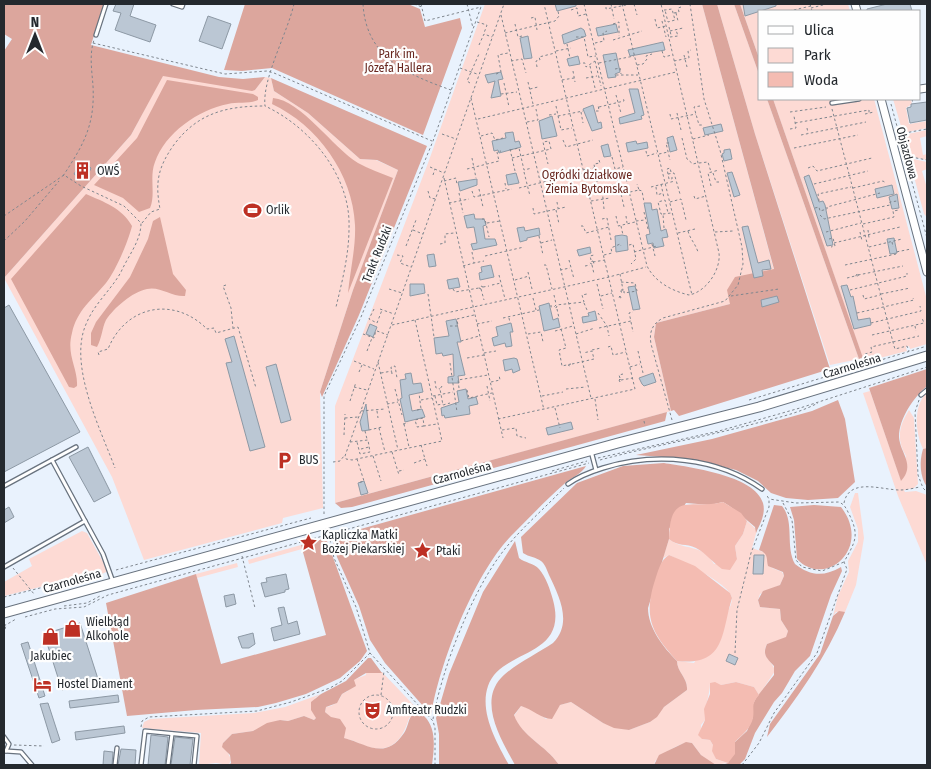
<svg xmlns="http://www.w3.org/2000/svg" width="931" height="769" viewBox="0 0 931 769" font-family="'Fira Sans Condensed',sans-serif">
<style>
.green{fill:#fddad4}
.forest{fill:#dca69d}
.water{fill:#f4bcb2}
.building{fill:#bbc7d4;stroke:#8d99a5}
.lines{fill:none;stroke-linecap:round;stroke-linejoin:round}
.service-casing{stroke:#68727e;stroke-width:5.5}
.minor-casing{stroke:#68727e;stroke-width:9}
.tertiary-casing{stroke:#68727e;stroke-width:11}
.path{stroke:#7f868e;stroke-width:1;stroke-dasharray:2.5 2.5;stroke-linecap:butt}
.service{stroke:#fff;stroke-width:3}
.minor{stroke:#fff;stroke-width:7}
.tertiary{stroke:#fff;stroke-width:9}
.labels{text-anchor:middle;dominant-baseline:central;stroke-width:4.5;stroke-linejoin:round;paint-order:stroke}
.park-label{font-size:12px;fill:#68271f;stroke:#fefefe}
.street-label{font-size:12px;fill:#24292e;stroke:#fefefe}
.poi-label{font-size:12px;fill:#24292e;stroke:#fefefe;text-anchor:start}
</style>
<rect width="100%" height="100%" fill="#e9f2fd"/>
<g class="green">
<path d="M485 4H702L774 270 730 304 656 323 654 337 671 411 335 503V406L428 163Z"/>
<path d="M717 4H734L760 77V99H767L859 359 830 365 755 134Z"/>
<path d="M740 4H848L850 11H760V61Z"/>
<path d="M163 75 255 90 265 77 271 78 274 91 308 113 360 159 376 160 398 170 353 290 320 392 323 508 283 518 282 523 144 560 112 477 4 278 131 135Z"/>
<path d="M773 99H874L927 300V344L910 349 909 346 906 347 907 351 864 362Z"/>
<path d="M893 99H911L912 104 906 108 909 124 927 121V128L903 133Z"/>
<path d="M927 130V136L920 138 923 155 927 154V160L909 156 903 135Z"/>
<path d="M909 158 927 162V169L922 171 927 188V217L924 214Z"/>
<path d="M870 391 901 480 906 456C896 439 899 426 909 410L914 418 918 484 914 488 904 490 905 492 916 491 927 495V565L898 496 863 393Z"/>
<path d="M927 392V448L923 449C915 432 913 406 927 392Z"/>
<path d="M855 493H858L864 538 856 585 845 612H836L833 616 838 596 849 572 848 561 858 542V529L850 507Z"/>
<path d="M747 521 757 530 752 548 766 553 772 568 782 572 784 576 780 585 760 594 758 600 760 607 780 609 781 620 788 631 786 638 767 644C760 657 772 659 775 671L759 695 754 687 736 682 721 685 710 683C710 696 704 706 705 720L701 725 702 739 710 740 713 745 716 759 728 763 714 765 701 755 692 743C680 741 664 754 655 761L654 765H559C547 746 522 737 514 716L521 706 532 709 546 719 560 705 571 702 603 723 629 730 650 722 664 707 687 690C688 678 677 672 677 661L694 663C703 648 731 615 732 599 733 585 681 561 669 555L663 558 669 539C683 551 703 543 714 564L737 559 735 546 743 534Z"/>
<path d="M82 531 87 533 108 571 102 574 88 575 4 596V582L32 566 29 559Z"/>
<path d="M301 545 302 549 249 564 248 560Z"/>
<path d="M237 563 238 567 197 578 196 574Z"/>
<path d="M382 672 424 716 419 714 409 718C400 749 382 756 354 741 350 739 345 740 343 737 335 730 334 719 325 712L326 707C334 706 339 702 342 694L348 691 353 680 366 675V673Z"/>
<path d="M321 694 315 698 316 718 314 720 304 716 288 721 280 720 253 731 232 734 223 743 231 759 229 765 216 763 199 765 201 733 142 728 144 722 150 719 254 713 285 707Z"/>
</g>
<g class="forest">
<path d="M4 4H104L91 45 219 77 243 79 265 77 255 90 252 91 163 76 131 135 4 278V51L12 39 4 34Z"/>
<path d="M245 4H408L420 9 425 27 460 18 462 28 423 135 272 68 242 71 224 70Z"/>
<path d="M702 4H717L755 134 830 369 679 416 674 410 671 411 654 337 656 323 730 304 727 290 735 277 774 269Z"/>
<path d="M734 4H740L760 61V77Z"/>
<path d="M271 78 427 146 359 315 322 397 320 392 353 290 398 170 377 160 360 159 308 113 274 91Z"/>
<path d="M167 80 253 94 258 97V100C250 104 237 102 228 104 198 110 165 133 155 162 149 177 156 194 150 208L139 212 123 198 94 185 137 138Z"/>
<path d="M273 98C301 100 333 148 358 163 369 169 381 173 393 178L348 293C350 271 356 247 355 225 353 174 317 125 272 104Z"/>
<path d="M767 99H773L863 358 859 359Z"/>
<path d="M86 194C104 202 122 208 132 226 128 242 116 270 106 283 92 300 77 310 72 333 66 355 78 368 77 386L74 388 69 387 11 279Z"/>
<path d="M160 217 173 274 186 290 185 296C172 297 160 286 147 289 132 292 114 308 106 320 102 328 102 338 97 347L91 345V333L96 322 130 277 148 239 153 221Z"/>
<path d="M927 369V386C914 397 899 418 899 437 900 453 916 465 901 481L869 388Z"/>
<path d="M838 400 845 419 855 482 838 498 808 500 786 498 771 493 758 481 736 470 690 459 636 455 712 439 812 411Z"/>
<path d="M667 412 665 421 352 507 341 508 335 503Z"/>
<path d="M927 448V487C920 477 919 462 923 449Z"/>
<path d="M664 463C688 467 755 475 763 503 766 514 760 524 756 533L755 527C744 518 735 509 723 502L710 505 686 503 669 529V539L648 608C648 628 663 647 677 661 677 672 688 678 687 690L664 707 657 717 650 722 629 730 614 728 603 723 571 702 560 705 552 719C542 719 532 709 521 706L514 715C522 737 547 746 559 765H515C502 741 478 703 501 678 512 666 538 653 553 643 573 623 559 596 549 575 547 570 545 564 541 561 536 557 529 557 523 553L521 537 577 483 623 466Z"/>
<path d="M586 466C582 474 570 478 563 485 546 500 530 517 514 533 475 571 440 662 431 715L385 663 370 640 359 606 337 557 332 537Z"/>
<path d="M774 505 782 506C795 522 785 546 795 564 810 576 824 577 841 567L842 571 831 595 810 656 795 671 782 693 774 702 755 733 745 759 739 765H722L728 763 735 742 747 731 753 717 751 708 756 698 774 675V666C767 658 762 655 767 644L786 637 788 631 781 620 780 609 760 607 758 600 763 591 780 585 784 576 783 572 768 566C766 558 769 554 759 550Z"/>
<path d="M814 505 841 507C873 548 825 589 797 559L794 520 790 507Z"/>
<path d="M326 538 367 651 360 661 340 678 306 694 276 703 258 707 196 710 127 716 106 603 196 574 221 664 326 635 301 545Z"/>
<path d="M515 541 519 558C525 563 534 563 539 569 546 577 550 589 553 600 569 659 501 648 488 686 479 712 497 743 509 765H439V734L436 718 449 674 483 592Z"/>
<path d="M839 611 845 612C826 658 797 698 767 737L770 724 820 654 833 616Z"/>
<path d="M368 658H371L382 673H366L354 680 356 686 342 694 337 703 326 707 325 712 331 717 340 719 346 728 344 738C367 744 385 761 404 733 408 727 408 720 412 715L424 716C437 728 434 749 432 765H229L231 763 230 755 222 747 223 743 232 734 253 731 267 723 280 720 288 721 304 716 314 720 316 718 311 710V702L321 694 346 681Z"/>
<path d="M686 742 692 743 701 755 716 765H654L659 755Z"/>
</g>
<g class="water">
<path d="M723 502 741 513 747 521 743 534 735 546 737 559 730 570 722 569C712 562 707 554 696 548 686 543 678 547 669 539 670 490 691 510 723 502Z"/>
<path d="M669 555 695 566 730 593 732 598C721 634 726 666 677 661 650 632 643 615 656 577 659 568 661 560 669 555Z"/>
<path d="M715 682 721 685 736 682 754 687 759 695C750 705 755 708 753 718 751 728 742 735 735 742V754L728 763 716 759 712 751 713 745 710 740 702 739 698 735 705 720 704 709 710 694V683Z"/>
</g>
<g class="building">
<path d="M116 4H134L130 16 156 25 150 42 115 30 121 13 113 11Z"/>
<path d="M555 4H576V6L557 11Z"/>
<path d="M743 4H776V6L745 16Z"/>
<path d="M887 4H910L912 11H867V9Z"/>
<path d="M208 16 231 24 222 49 199 41Z"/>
<path d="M616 24 618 32 598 36 596 28Z"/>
<path d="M581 28 584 30 586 36 564 44 562 35Z"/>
<path d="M528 36 532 58 524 59 520 38Z"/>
<path d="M663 42 665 50 630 56 628 50Z"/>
<path d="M616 53 620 72 615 74 616 77 608 78 603 55Z"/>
<path d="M578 56 580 64 569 66 567 59Z"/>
<path d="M501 72 503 79 498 80 501 96 491 98 495 81 488 83 485 75Z"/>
<path d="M629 89H638L644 115 641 116 642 119 620 124 619 118 635 113Z"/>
<path d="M927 102V120L910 123 907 108 911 107V104Z"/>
<path d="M593 105 598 123 601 122 602 128 592 131 583 109Z"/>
<path d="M552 116 557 136 542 139 539 121Z"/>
<path d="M721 124 723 131 705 135 703 128Z"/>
<path d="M513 132 515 142 519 141 521 147 499 153 498 150 494 151 492 141 506 138 505 133Z"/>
<path d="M673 136 677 150 670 152 667 138Z"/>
<path d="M636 141 637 144 647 142 648 148 628 152 626 143Z"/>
<path d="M608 144 611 156 604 157 601 146Z"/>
<path d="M730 149 732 159 724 161 722 154 724 153V150Z"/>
<path d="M82 161 91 168 88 175 85 173 81 179 74 174Z"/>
<path d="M732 172 740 195 734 197 727 173Z"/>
<path d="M516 173 519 183 508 185 506 175Z"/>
<path d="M809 175 819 202 823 201 825 205 833 245 827 246 804 177Z"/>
<path d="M477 179V185L460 191 458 182Z"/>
<path d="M892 185 894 194 877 198 875 189Z"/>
<path d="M897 194 899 208 892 209 889 197Z"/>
<path d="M644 203H651L652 210 657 209 661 231 666 229 668 237 662 238 664 246 654 248 653 243 648 244 646 235 650 234Z"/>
<path d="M474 214 475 219H484L486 225 483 226 485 239H495L497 245 473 250 471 244 477 243 474 227 467 228 464 216Z"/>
<path d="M748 226 758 263 769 260 771 269 762 270 763 276 754 278 742 227Z"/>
<path d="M524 227 525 231 539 228 540 235 527 238V240L520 242 517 228Z"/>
<path d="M622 235 627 236 628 250 616 252 615 236Z"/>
<path d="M894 238 897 253 890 254 887 239Z"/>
<path d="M590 247 591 253 579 256 577 250Z"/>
<path d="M434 254 436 266 429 267 427 255Z"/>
<path d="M491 265 494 277 480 280 479 273 482 272 481 267Z"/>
<path d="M458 278 460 287 449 289 447 280Z"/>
<path d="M410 284H424L425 293 410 296Z"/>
<path d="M847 285 851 297 853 296 858 320 870 318 871 325 854 329 841 286Z"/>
<path d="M635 286 640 309 633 310 628 287Z"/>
<path d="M777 296 779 302 762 307 761 300Z"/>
<path d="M549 303 553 320 558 318 560 327 544 331 539 306Z"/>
<path d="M9 305 80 432 4 472V308Z"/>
<path d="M595 311 597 320 583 323 582 317 589 316 588 313Z"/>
<path d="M456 319 461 342H457L465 375 458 376 459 383H448V377L454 376 453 354 443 356 442 353 436 354 434 338 449 336 446 321Z"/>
<path d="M511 323 513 332H510L512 346 506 347 505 343 494 346 492 338 498 336 496 327Z"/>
<path d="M370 324 377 327 373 337 366 334Z"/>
<path d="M234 336 265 447 250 451 226 363 232 362 225 339Z"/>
<path d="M514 358 517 359 520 370 513 373 512 369 505 371 503 360Z"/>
<path d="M276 364 291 420 281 423 266 367Z"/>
<path d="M411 373 413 384 421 383 423 392 409 395 412 411 422 409 425 417 405 422 400 399 402 398 400 380 406 379 405 374Z"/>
<path d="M653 373 656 382 644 386 642 384 639 378Z"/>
<path d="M466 389 468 399 476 397 478 404 469 406 470 414 445 418 444 415 442 416 441 408 459 402 457 391Z"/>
<path d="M366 404 369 430 362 431 360 422Z"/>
<path d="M571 422 573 429 548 435 546 428Z"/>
<path d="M88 447 111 493 94 502 69 457Z"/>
<path d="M364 481 368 493 361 495 358 483Z"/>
<path d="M9 507 14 517 4 523V510Z"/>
<path d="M754 555H764L763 574H753Z"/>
<path d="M286 574 289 589 285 590V592L265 597 261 583 267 582 266 578Z"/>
<path d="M234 594 236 604 226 607 224 596Z"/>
<path d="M284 607 288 624 297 621 300 634 274 641 271 628 282 625 278 608Z"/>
<path d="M80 623 98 679 62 690 44 634Z"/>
<path d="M253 633 255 644 249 648H242L238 637Z"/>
<path d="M28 642 45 696 39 698 21 644Z"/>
<path d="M729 654 738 658 735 665 726 661Z"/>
<path d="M118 695 119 702 70 708 69 701Z"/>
<path d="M48 703 60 740 52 743 40 704Z"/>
<path d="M124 726 125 733 76 740 75 732Z"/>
<path d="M151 735 168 737 165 765H148Z"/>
<path d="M175 737 193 739 190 765H171Z"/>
<path d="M121 749 136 750 135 765H118Z"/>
<path d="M104 751 113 752 112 765H103Z"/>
</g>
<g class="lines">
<defs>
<g id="service">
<path d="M173 4 182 7 183 4"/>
<path d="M96 35 106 4"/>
<path d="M832 103 859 99"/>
<path d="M921 395 927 390"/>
<path d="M591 451 596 470"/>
<path d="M52 460 76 447"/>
<path d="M568 484C579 476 590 472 603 468 655 452 717 457 762 489"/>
<path d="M4 486 52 460 85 521"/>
<path d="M4 567 85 521 103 554 113 582"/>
<path d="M4 737 9 744 6 751H4"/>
<path d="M6 751 21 752 32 765"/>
<path d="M115 765 117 748"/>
<path d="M141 765 145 731 197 736 194 765"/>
<path d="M168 765 172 734"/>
</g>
<g id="minor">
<path d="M855 4 857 11"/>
<path d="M920 89 927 88"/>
<path d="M881 99 927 272"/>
</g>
<path id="tertiary" d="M4 613 618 443 759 407 927 356"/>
</defs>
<use href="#service" class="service-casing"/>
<use href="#minor" class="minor-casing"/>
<use href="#tertiary" class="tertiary-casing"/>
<g class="path">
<path d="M294 4C287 34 262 79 265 106 310 127 351 176 349 228 349 255 342 282 336 307"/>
<path d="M363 4C366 57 406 74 451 90"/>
<path d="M414 4 422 7"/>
<path d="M421 4 425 21 481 7"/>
<path d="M467 4 473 28"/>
<path d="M584 4 647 266C655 282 672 291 689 295 706 292 721 270 719 253L661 4"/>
<path d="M611 4 614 19"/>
<path d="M622 4 692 295"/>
<path d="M634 4 637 15"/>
<path d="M810 4 812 11"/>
<path d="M606 7V9L631 4"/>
<path d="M811 8 827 4"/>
<path d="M571 10 577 8 578 16 586 14"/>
<path d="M664 10H665L672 9 675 20 668 22 665 10"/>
<path d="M762 10V11"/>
<path d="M789 11 811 6"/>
<path d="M674 13 679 12 678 8 681 7"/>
<path d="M676 13 678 21"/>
<path d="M501 15 591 398"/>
<path d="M531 18 535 17 537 30"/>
<path d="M655 19 657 28 666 26"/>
<path d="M662 21 666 37"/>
<path d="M477 22 487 25 484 33"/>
<path d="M515 24 518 37 522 36 523 38"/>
<path d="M613 24 619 22V36"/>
<path d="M669 27 671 35"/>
<path d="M670 31 683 28"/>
<path d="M505 33 555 21 559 16 558 11"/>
<path d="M576 37H584L588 57 596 56"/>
<path d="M670 37 678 36 676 30"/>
<path d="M613 40 642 31"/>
<path d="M93 43 225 74 267 71 274 73 432 141"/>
<path d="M595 43 604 41 603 33 607 31"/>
<path d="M567 44 570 58"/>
<path d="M479 45 484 34 492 37"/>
<path d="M556 51 571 48"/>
<path d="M662 51 664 57 672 55"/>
<path d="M684 55 687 67"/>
<path d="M511 61 522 59 526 73"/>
<path d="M595 61 601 86"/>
<path d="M674 61 689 58 688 51 691 50"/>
<path d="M583 63H585L586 67 595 61"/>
<path d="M599 63 634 56"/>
<path d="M637 65 643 64 647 59 646 56 652 54"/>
<path d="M590 66 595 88"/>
<path d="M537 67 536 61 540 60 539 57 555 53"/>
<path d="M460 68 477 74"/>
<path d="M615 69 620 68 621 74"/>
<path d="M573 71 575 82"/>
<path d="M496 74 501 72 498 55 508 53"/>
<path d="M616 75H638"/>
<path d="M586 78 597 76"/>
<path d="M562 80 574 78"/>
<path d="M528 82 533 104"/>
<path d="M470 83 467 81 479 54"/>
<path d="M504 83 509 107"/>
<path d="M530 89 538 87"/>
<path d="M501 94 517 92"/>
<path d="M616 95 621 113"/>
<path d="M471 98 544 410"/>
<path d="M912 99 913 104"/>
<path d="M891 104 927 238"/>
<path d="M556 106 561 130 572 128"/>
<path d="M700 106 694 107 699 125H702"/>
<path d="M599 107 624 101 623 97"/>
<path d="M832 109 894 346 895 349 907 346 909 351"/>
<path d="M596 111H599L598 104"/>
<path d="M581 112 583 123"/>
<path d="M790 112 826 107"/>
<path d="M677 113 681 130"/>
<path d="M670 114 671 119 696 114"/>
<path d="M865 114 874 112"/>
<path d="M549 115 556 114"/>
<path d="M558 116 583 111"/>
<path d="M478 119 676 72"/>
<path d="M527 122 538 120 536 109"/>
<path d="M795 123 869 110V113"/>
<path d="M807 128 808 133"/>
<path d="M790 129 796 128 794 116"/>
<path d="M442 134 456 139"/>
<path d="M899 134 927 129"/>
<path d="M801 135 866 122"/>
<path d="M481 136 492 133 495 140 503 138"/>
<path d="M682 138 687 159 693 164 697 163"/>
<path d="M693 139 709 135"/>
<path d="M563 140 566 147 593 140"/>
<path d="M669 143H666L670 160"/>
<path d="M794 148 858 135"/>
<path d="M510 149 515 171"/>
<path d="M510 150 519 148 524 170 532 168"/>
<path d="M646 151 647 156 657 153"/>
<path d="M659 154 668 152"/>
<path d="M906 156 927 160"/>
<path d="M612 157 615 169 623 167"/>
<path d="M472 158 476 178"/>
<path d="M512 158C525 155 538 152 551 149L549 141 543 142 548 164"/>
<path d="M699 163 708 162 711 172"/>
<path d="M430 167 444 173"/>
<path d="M569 167 572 184"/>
<path d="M808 168 813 166 817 171 872 158"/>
<path d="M467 169 499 161 497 152 501 151"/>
<path d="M583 170 594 168"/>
<path d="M524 172 530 196"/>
<path d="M671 172 670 168 667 169 669 179H672V175"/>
<path d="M713 173 716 182H720"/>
<path d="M550 174 554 193 563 190"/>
<path d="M668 174 674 173 680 194"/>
<path d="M433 175 435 169"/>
<path d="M63 176C84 144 95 125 93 86 92 71 89 55 94 40"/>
<path d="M566 177 583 173"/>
<path d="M444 178 503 438"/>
<path d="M618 180 624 207"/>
<path d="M444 181 456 178 457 185"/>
<path d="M597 182 594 164 600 163 599 160"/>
<path d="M505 183 506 189"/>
<path d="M661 184 664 198"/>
<path d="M814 184 868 171"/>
<path d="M612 185 618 183"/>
<path d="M711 186 708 173 719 170"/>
<path d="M651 187 675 181"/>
<path d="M656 187 657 195 663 193"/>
<path d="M519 188 560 178"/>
<path d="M853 188 883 181 886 183"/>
<path d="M479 189 483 207"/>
<path d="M639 190 642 191 644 202"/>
<path d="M428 191 430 198 436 199"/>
<path d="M472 191 474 197 512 189"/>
<path d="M630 192 639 190 637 184"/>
<path d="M459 193 463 213"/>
<path d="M621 193 628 191"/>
<path d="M694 196 695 199 706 196"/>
<path d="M591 201 610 198"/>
<path d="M819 201 818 194 851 187"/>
<path d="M557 202 558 208"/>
<path d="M670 202 681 199 686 220"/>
<path d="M449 203 469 199"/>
<path d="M533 208 534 214 566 207"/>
<path d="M815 208 819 207 820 211 827 209V207L880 193"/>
<path d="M604 209 602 188 609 186"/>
<path d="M556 210 559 224"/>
<path d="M644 212 648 229"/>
<path d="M663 214 671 213"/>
<path d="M820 215 824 219 890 205V202L897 201"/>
<path d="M4 216 64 175 81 186 124 206 141 223C141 241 128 256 121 272 111 290 95 303 87 322 67 363 100 428 115 468"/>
<path d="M616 216 618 226 635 222"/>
<path d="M626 216 627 223"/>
<path d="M482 219H485L489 237"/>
<path d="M602 219 607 218 611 240"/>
<path d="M636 221 645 220"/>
<path d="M142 223 151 212 160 209C155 182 158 168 173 146 197 113 226 106 265 106"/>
<path d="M487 223 500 221"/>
<path d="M863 224 894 217 893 211 899 210"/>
<path d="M581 226H583L586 233 609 227"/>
<path d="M621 226 623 235"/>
<path d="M664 228 663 214H661L658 202 665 200 668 213"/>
<path d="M413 230 423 234"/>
<path d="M868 230 869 238"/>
<path d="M688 231C690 239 695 243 698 252"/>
<path d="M715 232 733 231"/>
<path d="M826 232 861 223"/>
<path d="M860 232 862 241"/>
<path d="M678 233 695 229"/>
<path d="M539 236 543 255"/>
<path d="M829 239 833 238 835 246 831 247"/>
<path d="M4 241 25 221 59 181"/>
<path d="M892 242 893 247"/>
<path d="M541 243 552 240"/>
<path d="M834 243 900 227"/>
<path d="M440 244 445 243V234L454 233"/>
<path d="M652 244 655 256"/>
<path d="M629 245 633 244 636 259 631 264"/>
<path d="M406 246 416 220"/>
<path d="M869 247 902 239"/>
<path d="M472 252 474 263 484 261"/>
<path d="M634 252 657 246"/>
<path d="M397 255 403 256 400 263 411 267"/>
<path d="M604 255 612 253 611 248 620 244 621 246"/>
<path d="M485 256 524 247"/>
<path d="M569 260 574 279"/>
<path d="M591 260 590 256 594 255"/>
<path d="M593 261 594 264H591L590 262Z"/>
<path d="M593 262 605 260"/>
<path d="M544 265H546L552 289"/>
<path d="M592 265 594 274"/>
<path d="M845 265 896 254V252L911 249"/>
<path d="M463 266 474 263"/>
<path d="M585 266 590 265"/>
<path d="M560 270 570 268"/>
<path d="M528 272 532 289"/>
<path d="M620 274 623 290"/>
<path d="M858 274V276L856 277V275Z"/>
<path d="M499 275 505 299"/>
<path d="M858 275 903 266"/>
<path d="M847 278 855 276"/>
<path d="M515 280 529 276"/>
<path d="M621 282 635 283 637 291 624 293V291"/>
<path d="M597 284 603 309"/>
<path d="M226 285 223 286 231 308 233 328"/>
<path d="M492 285 501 283"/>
<path d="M481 286 483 287 481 289 479 288Z"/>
<path d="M483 287 489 286"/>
<path d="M389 289 402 293"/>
<path d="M453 289 455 292 479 288"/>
<path d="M481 289 484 300"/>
<rect x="621" y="290" width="2" height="2"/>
<path d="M850 290 907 276V273"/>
<path d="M428 294 434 337"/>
<path d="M881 294 910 288"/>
<path d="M554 295 556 304"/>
<path d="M863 295 864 299 880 295"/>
<path d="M601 296 612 293"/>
<path d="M620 296 621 298 620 299 619 297Z"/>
<path d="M731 296 779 289"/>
<path d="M533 298 536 310"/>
<path d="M584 303 587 310"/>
<path d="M551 305V307H554"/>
<path d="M557 306 556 308 554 307 556 305 584 302 582 295 587 294"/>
<path d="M374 309 369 319 377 323 382 310"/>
<path d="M380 309 394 314"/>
<path d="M557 309 559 318"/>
<path d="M598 313 607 326 609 336"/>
<path d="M857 313 914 300 913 298"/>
<path d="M503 318 539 310"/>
<path d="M509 318 510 323"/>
<path d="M415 320 442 441 352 460 346 459 345 456 504 4"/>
<path d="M631 322 633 332"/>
<path d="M871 323 921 311 920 306"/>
<path d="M477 324 492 321"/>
<path d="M392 325 609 277 646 267"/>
<path d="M450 326H458L457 319 474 315"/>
<path d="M915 326 916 331"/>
<path d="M599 328 631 321 629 313 633 312"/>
<path d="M561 329 566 348 559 350 562 366 571 364 570 366 568 365"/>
<path d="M377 331 388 335"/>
<path d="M555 331 573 326"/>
<path d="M363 334 374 338 376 330"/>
<path d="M528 334 541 332 543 342"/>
<path d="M576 334 595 328"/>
<path d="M872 335 924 323 922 318"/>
<path d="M461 341 479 336"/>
<path d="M608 347 611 346 613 355 626 352"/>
<path d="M592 350 601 348"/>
<path d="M367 351 372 338"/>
<path d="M638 351 643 373"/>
<path d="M484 353 496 351"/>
<path d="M865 354 872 352 871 347 919 336"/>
<path d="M99 355 98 352 108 349C126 305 174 296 207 329L214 328 216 333 238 327 256 388"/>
<path d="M467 358 484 355"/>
<path d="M354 361 374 369"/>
<path d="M378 362 398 450"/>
<path d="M450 363 457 412"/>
<path d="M572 364 594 359 592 351 583 353"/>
<path d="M630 367 640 364"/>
<path d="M359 372 362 365"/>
<path d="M381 373 392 371"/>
<path d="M392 374 391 367 395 366 397 378"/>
<path d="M620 378 619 375 623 374"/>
<path d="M619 380 620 379 621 381 620 382Z"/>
<path d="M621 380 633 378"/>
<path d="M435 381 436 388 440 389"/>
<path d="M491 382 500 380 499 375"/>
<path d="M442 386 440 389 443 405 450 403"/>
<path d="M487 386 490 401"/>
<path d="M354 387 367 390"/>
<path d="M459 388 458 380 488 375"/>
<path d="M395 389 402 415"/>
<path d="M566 389 586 387"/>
<path d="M467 390 469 398 492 393"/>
<path d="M433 396 453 392"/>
<path d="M435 396 437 405 443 404"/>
<path d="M542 396 563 392"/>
<path d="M595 399 598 420"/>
<path d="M421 400 432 398"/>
<path d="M749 400 927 346"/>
<path d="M919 400 915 412 918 475 923 488 927 492"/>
<path d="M350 401 356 382"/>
<path d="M387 404 398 402"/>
<path d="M555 408 560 428"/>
<path d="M417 410 421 409 419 393"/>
<path d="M361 411 385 409"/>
<path d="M377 411 378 418"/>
<path d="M345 418 358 417"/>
<path d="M498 419 635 389 544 4"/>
<path d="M672 420 651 344C649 332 652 324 663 318L725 301 738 285 743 264 742 247 720 150 704 99 690 4"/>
<path d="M644 421 645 426"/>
<path d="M403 424 408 423"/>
<path d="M404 424 409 447"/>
<path d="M424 426 417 427 415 420 423 418 424 426 437 424"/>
<path d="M379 428 385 452"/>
<path d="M369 430 382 427"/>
<path d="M502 430 516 428 517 436 526 438"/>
<path d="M365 431 367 439"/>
<path d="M344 435 345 414"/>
<path d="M350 442 368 440 370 452 360 454 357 442"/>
<path d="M421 445 427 466"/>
<path d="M361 449 369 447"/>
<path d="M392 452 399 475"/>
<path d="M373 456 381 481"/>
<path d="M598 458 719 431 800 408 927 367"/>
<path d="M357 459 364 481 358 483"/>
<path d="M600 460C652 446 705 437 757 423 777 418 799 413 818 403"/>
<path d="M333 462 340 461 344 456"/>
<path d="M414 463 425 459"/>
<path d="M399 471 404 470"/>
<path d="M552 471 587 461"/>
<path d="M783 503 792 520 796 560 802 567 822 571 844 562"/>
<path d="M844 503C849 477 882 490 900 490 907 490 914 488 920 487"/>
<path d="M324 514V396L361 317 433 141 482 4"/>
<path d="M329 535 334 558 356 607 370 653 433 721 435 728V765"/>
<path d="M242 556 255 608"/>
<path d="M13 568 34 594"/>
<path d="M116 570 311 518"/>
<path d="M4 597 88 576 102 574"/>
<path d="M64 606 87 603 100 596"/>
<path d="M25 617 55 609 84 607 108 595 589 463"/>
<path d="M4 626 16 619"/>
<path d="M4 634 6 625 4 623"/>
<path d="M735 653 737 610 751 553 769 507V499L766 494"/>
<circle cx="376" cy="712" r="17"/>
<path d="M381 695 384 671"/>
<path d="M433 719C442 669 470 596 501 554 519 530 543 510 564 488"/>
<path d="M141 727 142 721 149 717 257 711 291 702 330 688 342 681 370 653"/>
<path d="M14 745 44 746"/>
<path d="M742 765 759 743 774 713 817 653 847 569 844 562C855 542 860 536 849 514 846 508 845 505 839 502L796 503 769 499"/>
</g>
<use href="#service" class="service"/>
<use href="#minor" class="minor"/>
<use href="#tertiary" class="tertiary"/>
</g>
<defs>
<symbol id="building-bare" viewBox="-9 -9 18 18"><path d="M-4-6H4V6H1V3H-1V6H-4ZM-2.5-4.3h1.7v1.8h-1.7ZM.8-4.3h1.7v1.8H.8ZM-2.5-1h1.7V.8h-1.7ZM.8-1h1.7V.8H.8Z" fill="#bd3024" stroke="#fefefe" stroke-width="2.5" paint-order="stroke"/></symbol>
<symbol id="stadium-bare" viewBox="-9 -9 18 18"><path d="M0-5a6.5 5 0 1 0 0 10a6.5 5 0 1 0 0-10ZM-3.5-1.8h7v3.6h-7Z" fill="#bd3024" stroke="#fefefe" stroke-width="2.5" paint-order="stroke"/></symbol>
<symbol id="parking-bare" viewBox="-9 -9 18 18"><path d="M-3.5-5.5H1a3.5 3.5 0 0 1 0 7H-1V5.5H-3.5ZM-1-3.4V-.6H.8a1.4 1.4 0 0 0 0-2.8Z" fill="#bd3024" stroke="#fefefe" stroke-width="2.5" paint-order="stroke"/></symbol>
<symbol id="sight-bare" viewBox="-9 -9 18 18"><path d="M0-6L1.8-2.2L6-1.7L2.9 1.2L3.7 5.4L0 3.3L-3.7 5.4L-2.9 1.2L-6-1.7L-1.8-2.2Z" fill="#bd3024" stroke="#fefefe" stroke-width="2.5" paint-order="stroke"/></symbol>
<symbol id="shop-bare" viewBox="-9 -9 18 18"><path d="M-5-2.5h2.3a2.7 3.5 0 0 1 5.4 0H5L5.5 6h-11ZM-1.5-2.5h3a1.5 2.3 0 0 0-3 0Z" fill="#bd3024" stroke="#fefefe" stroke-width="2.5" paint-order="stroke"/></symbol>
<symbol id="hotel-bare" viewBox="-9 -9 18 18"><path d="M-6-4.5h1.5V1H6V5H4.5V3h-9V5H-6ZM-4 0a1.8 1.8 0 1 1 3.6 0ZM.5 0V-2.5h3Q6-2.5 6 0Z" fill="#bd3024" stroke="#fefefe" stroke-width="2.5" paint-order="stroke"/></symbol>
<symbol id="theatre-bare" viewBox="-9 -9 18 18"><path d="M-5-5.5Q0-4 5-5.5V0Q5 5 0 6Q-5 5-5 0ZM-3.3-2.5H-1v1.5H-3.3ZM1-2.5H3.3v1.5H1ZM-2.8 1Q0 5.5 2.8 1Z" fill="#bd3024" stroke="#fefefe" stroke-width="2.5" paint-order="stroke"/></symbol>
</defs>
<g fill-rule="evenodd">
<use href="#building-bare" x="70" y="158" width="25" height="25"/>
<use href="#stadium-bare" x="240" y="198" width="25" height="25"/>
<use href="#parking-bare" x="272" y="448" width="25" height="25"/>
<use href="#sight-bare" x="296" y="530" width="25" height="25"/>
<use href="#sight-bare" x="410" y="538" width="25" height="25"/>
<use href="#shop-bare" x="60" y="616" width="25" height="25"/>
<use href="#shop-bare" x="38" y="624" width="25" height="25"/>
<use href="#hotel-bare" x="30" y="672" width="25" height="25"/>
<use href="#theatre-bare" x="360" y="698" width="25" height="25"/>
</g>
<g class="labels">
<g class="park-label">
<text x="398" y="54">Park im.<tspan x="398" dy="14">Józefa Hallera</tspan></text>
<text x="587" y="175">Ogródki działkowe<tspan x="587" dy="14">Ziemia Bytomska</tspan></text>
</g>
<g class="street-label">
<text transform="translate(907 153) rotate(75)">Objazdowa</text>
<text transform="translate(377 254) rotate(-68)">Trakt Rudzki</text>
<text transform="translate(852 366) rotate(-17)">Czarnoleśna</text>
<text transform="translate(462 473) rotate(-15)">Czarnoleśna</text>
<text transform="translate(72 581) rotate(-16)">Czarnoleśna</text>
</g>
<g class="poi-label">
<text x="97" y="171">OWŚ</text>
<text x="266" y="210">Orlik</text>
<text x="299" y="460">BUS</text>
<text x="322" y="535">Kapliczka Matki<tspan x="322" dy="14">Bożej Piekarskiej</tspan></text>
<text x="436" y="551">Ptaki</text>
<text x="86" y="622">Wielbłąd<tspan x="86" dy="14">Alkohole</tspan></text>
<text x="51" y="656" text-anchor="middle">Jakubiec</text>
<text x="57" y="684">Hostel Diament</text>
<text x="386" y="710">Amfiteatr Rudzki</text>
</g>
</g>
<rect width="931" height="769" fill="none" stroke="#24292e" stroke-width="10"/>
<rect x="758" y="10" width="162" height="90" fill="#fefefe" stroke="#a7a9ab"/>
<rect x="768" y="26" width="25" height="8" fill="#ffffff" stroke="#a7a9ab"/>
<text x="804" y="35" font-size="15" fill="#24292e">Ulica</text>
<rect x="768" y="48" width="25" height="15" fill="#fddad4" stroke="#a7a9ab"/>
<text x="804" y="60" font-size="15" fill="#24292e">Park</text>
<rect x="768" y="72" width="25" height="15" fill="#f4bcb2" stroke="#a7a9ab"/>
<text x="804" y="85" font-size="15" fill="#24292e">Woda</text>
<g transform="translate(35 35)" stroke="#fefefe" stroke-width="4" paint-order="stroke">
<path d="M0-4L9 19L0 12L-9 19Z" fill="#24292e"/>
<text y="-8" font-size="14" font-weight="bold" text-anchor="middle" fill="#24292e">N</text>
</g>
</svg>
